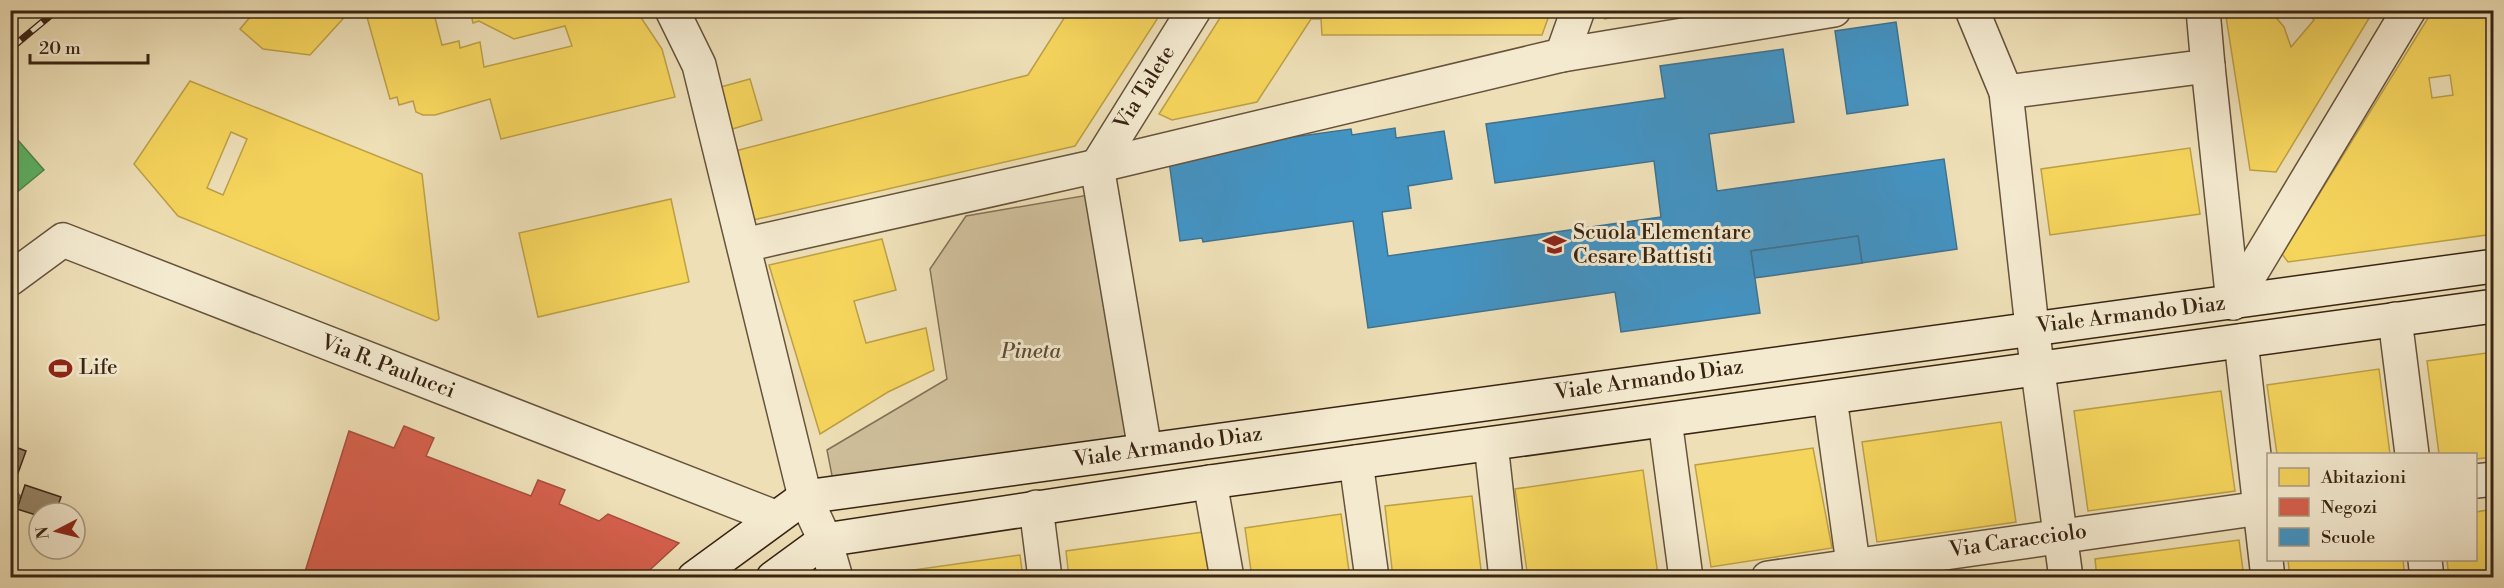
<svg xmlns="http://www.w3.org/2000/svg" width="2504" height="588" viewBox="0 0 2504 588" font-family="'Libre Bodoni',serif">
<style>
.green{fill:#cfbf9b;stroke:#847257;stroke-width:1.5}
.homes{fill:#f6d55c;stroke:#bda046;stroke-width:1.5;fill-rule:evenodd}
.shops{fill:#d6604d;stroke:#a74e3c;stroke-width:1.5}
.schools{fill:#4393c3;stroke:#40728e;stroke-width:1.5}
.public{fill:#5aae61;stroke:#50854a;stroke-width:1.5}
.industry{fill:#8c8c6e;stroke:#736d53;stroke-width:1.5}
.building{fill:#978568;stroke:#382413;stroke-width:1.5}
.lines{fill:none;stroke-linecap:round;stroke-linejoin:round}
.street-casing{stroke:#66533c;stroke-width:36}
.secondary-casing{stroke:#382413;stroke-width:36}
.street{stroke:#f4ead0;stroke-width:33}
.secondary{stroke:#f4ead0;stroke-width:33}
.rail-casing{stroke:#382413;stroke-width:7}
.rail{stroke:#f4ead0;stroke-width:4.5;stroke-dasharray:14;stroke-linecap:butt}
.labels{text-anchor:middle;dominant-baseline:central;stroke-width:6;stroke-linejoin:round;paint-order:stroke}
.street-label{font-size:21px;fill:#382413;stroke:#f4ead0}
.poi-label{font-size:21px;fill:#382413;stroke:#f4ead0;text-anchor:start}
.park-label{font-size:21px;font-style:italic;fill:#5e4b35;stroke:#f4ead0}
</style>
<rect width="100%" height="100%" fill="#eedfb7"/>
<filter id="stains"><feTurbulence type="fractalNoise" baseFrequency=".00333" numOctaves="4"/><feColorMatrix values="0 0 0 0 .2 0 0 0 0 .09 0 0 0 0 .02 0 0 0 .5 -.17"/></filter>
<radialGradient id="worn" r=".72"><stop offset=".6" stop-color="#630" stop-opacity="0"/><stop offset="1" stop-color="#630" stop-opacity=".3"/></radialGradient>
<path class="green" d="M1094 194 1134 439 834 486 827 450 947 379 930 269 966 216Z"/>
<g class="homes">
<path d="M256 10H351L310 55 263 49 240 29Z"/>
<path d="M365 10H433L442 45 459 41 460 48 480 42 484 67 572 46 565 26 514 39 479 21 473 23 470 10H636L662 49 675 97 501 139 490 99 435 115H423L416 112 413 101 399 105 397 97 390 99Z"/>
<path d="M1065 10H1163L1075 146 753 220 735 151 1028 75 1068 12Z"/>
<path d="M1225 10H1551L1542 35H1322L1321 19H1311L1257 102 1172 120 1159 114Z"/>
<path d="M1608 10H1641L1605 19Z"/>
<path d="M2225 10H2282L2274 15 2284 27 2291 47 2314 20 2304 10H2374L2276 172 2250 170Z"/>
<path d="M2433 10H2491L2494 32V234L2288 262 2282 254ZM2450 75 2453 95 2432 98 2429 78Z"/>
<path d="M750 79 762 120 729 130 717 88Z"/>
<path d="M190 81 422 174 439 319 436 321 178 216 134 164ZM231 132 247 139 223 195 207 188Z"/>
<path d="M2190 148 2200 214 2050 235 2041 169Z"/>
<path d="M671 199 689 282 538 317 519 233Z"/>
<path d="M882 239 896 290 854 301 866 343 926 328 934 370 888 392 820 434 769 265Z"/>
<path d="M2494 352V457L2476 459V454H2439L2427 361Z"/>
<path d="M2379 369 2390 454H2277L2267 385Z"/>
<path d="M2221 391 2235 491 2088 511 2074 411Z"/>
<path d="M2001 422 2016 522 1877 542 1862 442Z"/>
<path d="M1813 448 1832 548 1711 567 1695 465Z"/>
<path d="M1643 470 1658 575 1528 578 1515 489Z"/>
<path d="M1472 496 1482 578H1393L1385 506Z"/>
<path d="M2494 509V578H2449L2447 560H2476V512Z"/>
<path d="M1341 514 1350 578H1252L1245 528Z"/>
<path d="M1203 532 1209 578H1069L1066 551Z"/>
<path d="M2239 540 2244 578H2097L2095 559Z"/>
<path d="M1020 555 1023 578 864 577Z"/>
<path d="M2288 560H2403L2405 578H2290Z"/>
<path d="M2020 571 2021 578H1970Z"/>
</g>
<path class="shops" d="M404 426 434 438 426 456 531 496 538 480 565 490 559 504 599 521 608 514 679 543 641 578H303L349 431 394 448Z"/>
<g class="schools">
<path d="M1896 22 1908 105 1847 114 1835 31Z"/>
<path d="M1783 49 1794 122 1709 134 1717 191 1944 159 1957 249 1862 263 1858 236 1751 251 1760 313 1621 332 1615 292 1368 328 1353 221 1203 242 1202 238 1180 241 1169 161 1191 151 1351 129 1352 135 1395 128 1396 138 1444 131 1452 179 1408 186 1411 208 1382 212 1388 256 1661 217 1654 161 1495 183 1486 124 1665 98 1660 66Z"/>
<path d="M1858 236 1862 263 1755 278 1751 251Z"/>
</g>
<path class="public" d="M10 131 44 170 10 198Z"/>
<path class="industry" d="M10 483 21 497 10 504Z"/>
<g class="building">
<path d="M10 445 26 451 18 473 10 470Z"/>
<path d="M25 485 61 497 55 513H39V516L17 509Z"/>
</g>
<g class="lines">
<defs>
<g id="street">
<path d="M672 10 699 65 805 497 825 540 836 578"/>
<path d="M1972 10 2006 92 2208 66 2203 10"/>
<path d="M1562 55 1578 10"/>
<path d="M2208 66 2233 303"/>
<path d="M2006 92 2032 327 2066 578"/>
<path d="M744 245 1097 166 1562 55 1834 10"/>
<path d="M10 279 63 240 775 517"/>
<path d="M2233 303 2409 10"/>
<path d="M2395 319 2412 454"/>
<path d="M2241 341 2268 578"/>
<path d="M1830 398 1855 578"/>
<path d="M1665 420 1686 578"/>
<path d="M1491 444 1506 578"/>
<path d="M1145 450 1097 166 1194 10"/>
<path d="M1356 462 1372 578"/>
<path d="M2476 481 2494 479"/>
<path d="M1210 482 1227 578"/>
<path d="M1036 507 1045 578"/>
<path d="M2425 560 2427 578"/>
<path d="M1768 578 2268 507"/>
</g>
<g id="secondary">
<path d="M694 578 805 497 2494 266"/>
<path d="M773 578 825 540 1210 482 2494 306"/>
</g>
</defs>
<use href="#street" class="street-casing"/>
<use href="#secondary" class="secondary-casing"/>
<use href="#street" class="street"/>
<use href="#secondary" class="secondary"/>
<defs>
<path id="rail" d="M10 49 57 10"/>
</defs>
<use href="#rail" class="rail-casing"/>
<use href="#rail" class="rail"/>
</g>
<defs>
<symbol id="school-bare" viewBox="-9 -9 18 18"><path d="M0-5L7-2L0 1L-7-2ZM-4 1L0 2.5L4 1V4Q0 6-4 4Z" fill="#8f2418" stroke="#f4ead0" stroke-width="2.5" paint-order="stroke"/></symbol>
<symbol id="stadium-bare" viewBox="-9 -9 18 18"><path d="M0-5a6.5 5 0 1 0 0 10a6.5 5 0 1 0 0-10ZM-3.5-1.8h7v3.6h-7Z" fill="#8f2418" stroke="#f4ead0" stroke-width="2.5" paint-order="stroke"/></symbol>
</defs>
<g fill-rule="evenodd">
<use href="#school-bare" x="1538" y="228" width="33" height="33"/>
<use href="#stadium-bare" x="44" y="352" width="33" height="33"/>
</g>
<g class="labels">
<g class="street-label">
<text transform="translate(1145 88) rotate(-58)">Via Talete</text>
<text transform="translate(2131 315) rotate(-7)">Viale Armando Diaz</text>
<text transform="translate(388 367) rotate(21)">Via R. Paulucci</text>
<text transform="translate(1649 380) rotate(-8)">Viale Armando Diaz</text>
<text transform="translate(1168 447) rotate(-8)">Viale Armando Diaz</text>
<text transform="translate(2018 541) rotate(-8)">Via Caracciolo</text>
</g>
<g class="poi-label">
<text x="1573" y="233">Scuola Elementare<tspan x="1573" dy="24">Cesare Battisti</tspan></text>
<text x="79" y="368">Life</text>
</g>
<g class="park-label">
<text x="1031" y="352">Pineta</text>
</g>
</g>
<rect width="2504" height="588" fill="none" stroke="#eedfb7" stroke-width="36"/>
<rect x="12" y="12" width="2480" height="564" fill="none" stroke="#382413" stroke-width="3"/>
<rect x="18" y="18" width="2468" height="552" fill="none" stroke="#382413" stroke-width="1.5"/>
<rect x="2267" y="453" width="210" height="108" fill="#f4ead0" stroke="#a99b84" stroke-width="1.5"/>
<rect x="2279" y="468" width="30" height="18" fill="#f6d55c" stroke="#a99b84" stroke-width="1.5"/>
<text x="2321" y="483" font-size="18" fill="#382413">Abitazioni</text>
<rect x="2279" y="498" width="30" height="18" fill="#d6604d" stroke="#a99b84" stroke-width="1.5"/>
<text x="2321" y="513" font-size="18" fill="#382413">Negozi</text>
<rect x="2279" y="528" width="30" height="18" fill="#4393c3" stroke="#a99b84" stroke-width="1.5"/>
<text x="2321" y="543" font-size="18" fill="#382413">Scuole</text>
<g transform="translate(57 531) rotate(263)"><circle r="28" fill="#f4ead0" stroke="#a99b84" stroke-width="1.5"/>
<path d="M0-4.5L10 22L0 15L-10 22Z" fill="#8f2418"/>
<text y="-9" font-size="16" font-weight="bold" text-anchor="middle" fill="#382413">N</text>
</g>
<path d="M30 54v9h118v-9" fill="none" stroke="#382413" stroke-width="3"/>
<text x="39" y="54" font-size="18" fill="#382413" stroke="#f4ead0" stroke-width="4.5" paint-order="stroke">20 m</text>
<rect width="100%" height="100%" filter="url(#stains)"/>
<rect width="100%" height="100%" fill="url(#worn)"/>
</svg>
